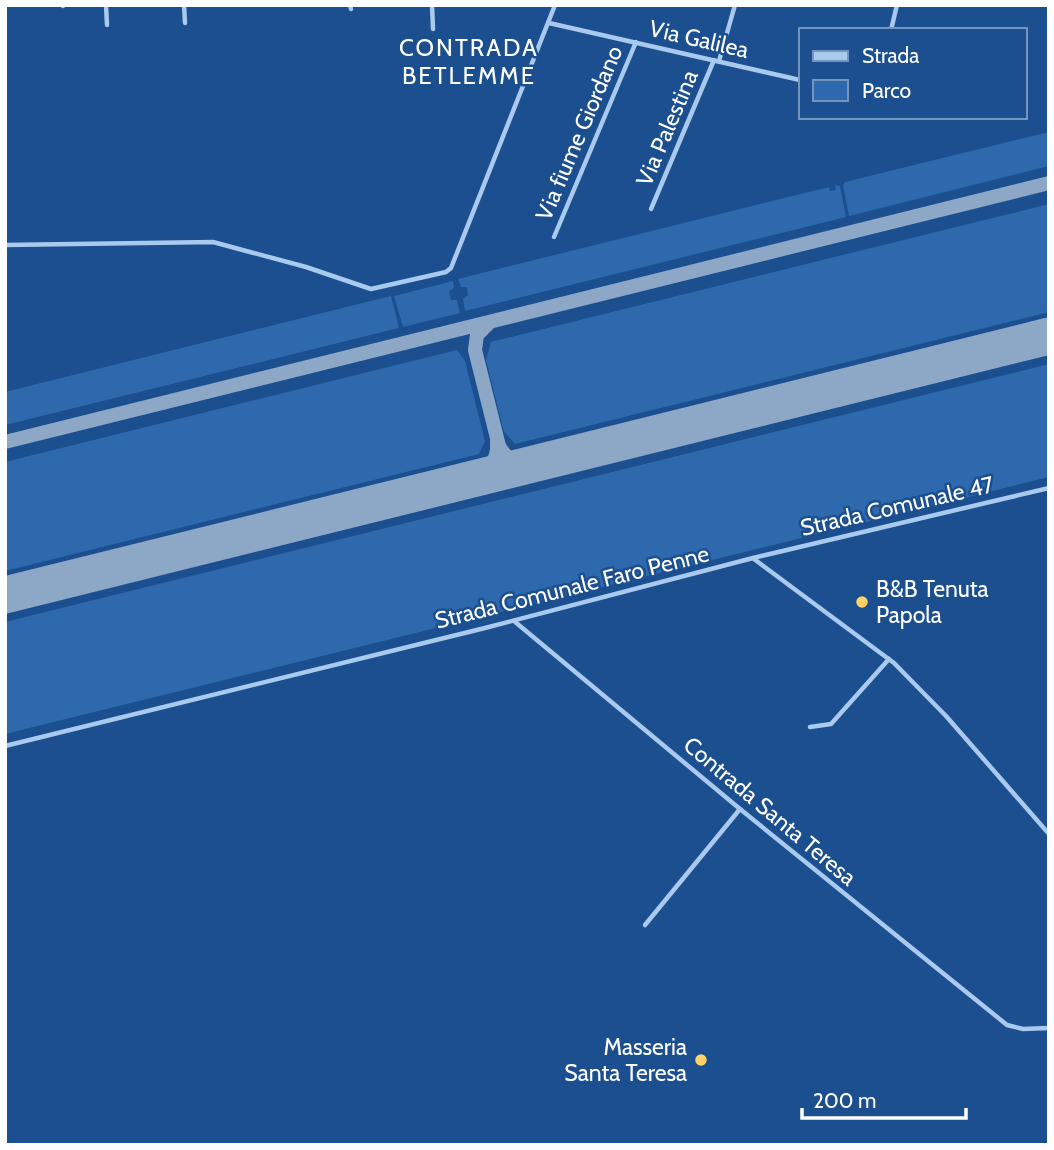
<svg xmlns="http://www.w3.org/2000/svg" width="1054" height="1150" viewBox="0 0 1054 1150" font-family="Cabin,sans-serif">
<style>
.green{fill:#2e69ad}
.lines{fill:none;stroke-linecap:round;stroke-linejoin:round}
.taxiway{stroke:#8da7c7;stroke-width:14}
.runway{stroke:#8da7c7;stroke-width:37}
.street{stroke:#a9c9ee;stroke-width:4.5}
.poi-dot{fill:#ffd166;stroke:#1b4f8f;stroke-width:2.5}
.labels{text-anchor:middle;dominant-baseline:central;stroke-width:5;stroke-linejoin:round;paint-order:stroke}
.street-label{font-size:23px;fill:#fff;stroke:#1b4f8f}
.poi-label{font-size:23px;fill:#fff;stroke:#1b4f8f;text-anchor:start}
.neighbourhood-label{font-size:24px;letter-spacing:2px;fill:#fff;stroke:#1b4f8f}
</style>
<rect width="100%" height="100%" fill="#1b4f8f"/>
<g class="green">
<path d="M1049 132V166L849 216 843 185 845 182Z"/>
<path d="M835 185 840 186 846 217 465 311 463 299 468 295 467 287H461L458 279 829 187 830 191 836 190Z"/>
<path d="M1049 204V312L515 444 504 432 486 360 491 342Z"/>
<path d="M453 281 454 288 449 291 451 300H457L460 313 403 327 394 296Z"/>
<path d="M391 296 399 328 5 425V392Z"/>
<path d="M457 350 465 361 485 441 479 454 5 571V462Z"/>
<path d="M1049 364V477L5 734V622Z"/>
</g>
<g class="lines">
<g class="taxiway">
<path d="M489 323 477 335 475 350 499 446C508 464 524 464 541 462"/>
<path d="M5 442 1049 183"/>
<path d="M467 481C485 472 499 465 497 442"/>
</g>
<path class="runway" d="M5 595 1049 336"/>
<g class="street">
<path d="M63 5V6"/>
<path d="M106 5 107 25"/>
<path d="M184 5 185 23"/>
<path d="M350 5 351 9"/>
<path d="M432 5 433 29"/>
<path d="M549 23 800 80"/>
<path d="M891 30 897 5"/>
<path d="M719 61 735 5"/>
<path d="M651 209 714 60"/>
<path d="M554 237 636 42"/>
<path d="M5 245 213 242 306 267 371 289 446 272 451 268 555 5"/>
<path d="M754 559 894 663 946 716 1049 834"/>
<path d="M514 621 740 809 1007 1025 1023 1029 1049 1028"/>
<path d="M810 727 831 724 889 659"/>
<path d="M5 746 485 628 753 558 1049 488"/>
<path d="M645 925 740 809"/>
</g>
</g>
<g class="poi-dot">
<circle cx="862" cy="602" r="7"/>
<circle cx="701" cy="1060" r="7"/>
</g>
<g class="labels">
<g class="street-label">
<text transform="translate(699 39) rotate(13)">Via Galilea</text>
<text transform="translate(667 128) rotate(-67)">Via Palestina</text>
<text transform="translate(579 133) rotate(-67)">Via fiume Giordano</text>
<text transform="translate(897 506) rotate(-13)">Strada Comunale 47</text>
<text transform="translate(572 587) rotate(-14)">Strada Comunale Faro Penne</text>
<text transform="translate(770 811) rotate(40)">Contrada Santa Teresa</text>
</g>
<g class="poi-label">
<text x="876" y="589">B&amp;B Tenuta<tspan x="876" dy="26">Papola</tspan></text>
<text x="687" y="1047" text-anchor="end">Masseria<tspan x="687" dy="26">Santa Teresa</tspan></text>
</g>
<g class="neighbourhood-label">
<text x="469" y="47">CONTRADA<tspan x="469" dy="28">BETLEMME</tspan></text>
</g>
</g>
<rect width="1054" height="1150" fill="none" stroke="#ffffff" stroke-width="14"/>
<rect x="799" y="28" width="228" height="91" fill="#1b4f8f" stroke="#7695bc" stroke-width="2"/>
<rect x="813" y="51" width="35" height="10" fill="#a9c9ee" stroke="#7695bc" stroke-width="2"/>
<text x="862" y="63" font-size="21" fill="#ffffff">Strada</text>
<rect x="813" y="80" width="35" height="21" fill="#2e69ad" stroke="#7695bc" stroke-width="2"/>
<text x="862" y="98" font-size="21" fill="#ffffff">Parco</text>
<path d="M802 1108v10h164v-10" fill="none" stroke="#ffffff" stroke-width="3.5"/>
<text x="813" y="1108" font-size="21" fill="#ffffff" stroke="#1b4f8f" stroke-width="5" paint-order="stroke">200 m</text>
</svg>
